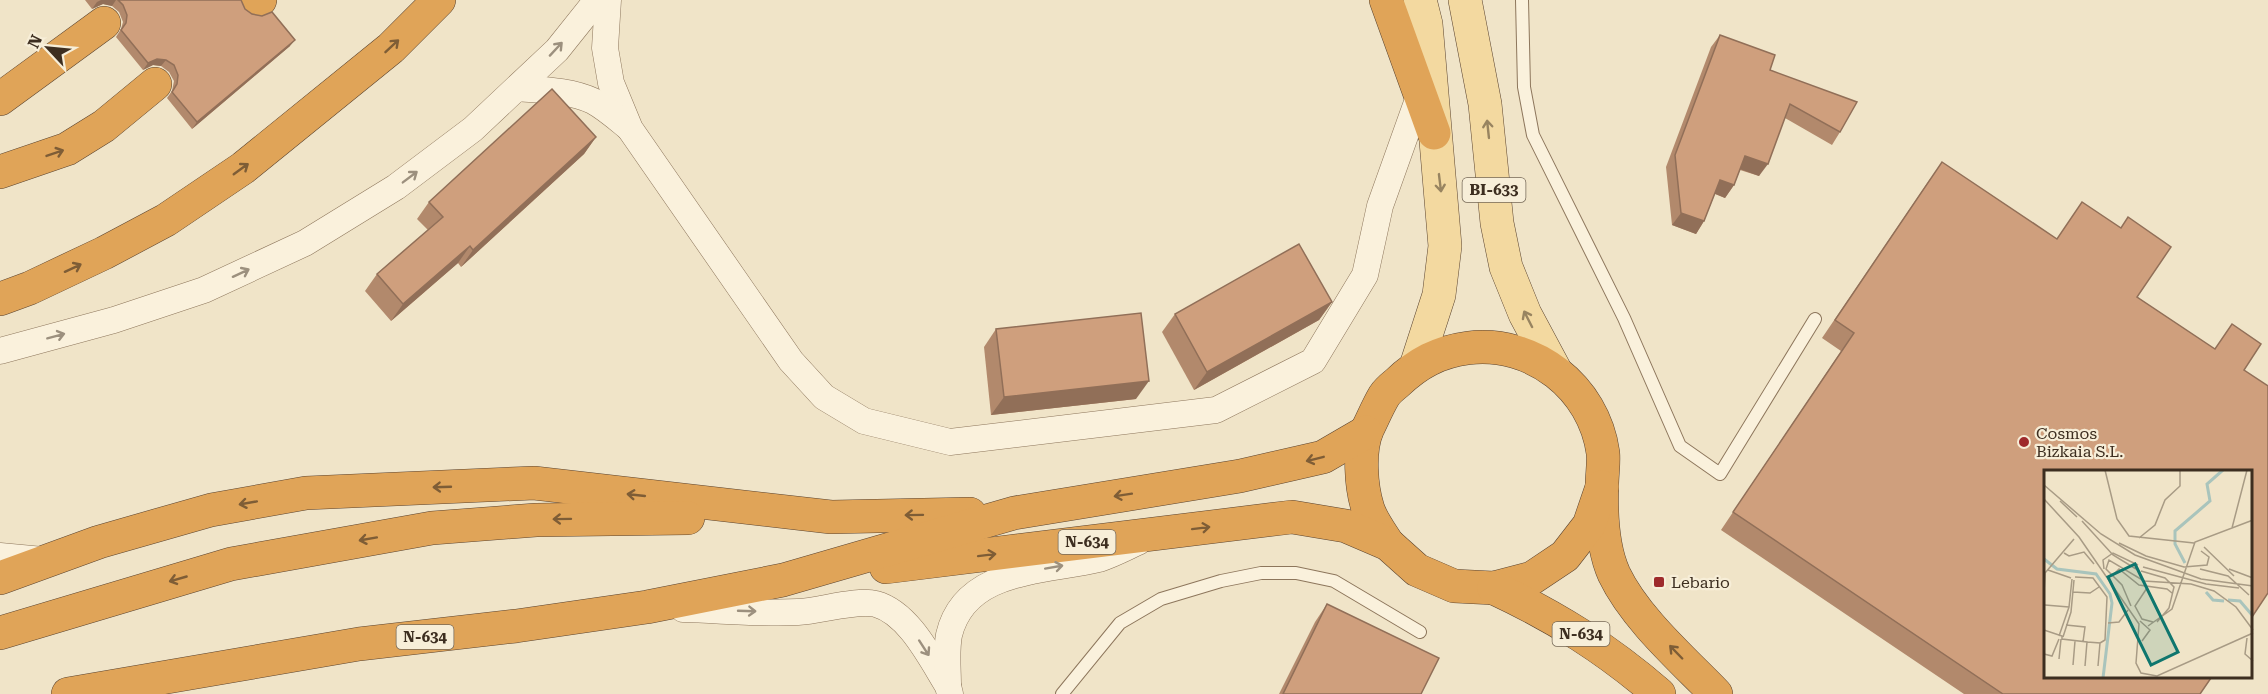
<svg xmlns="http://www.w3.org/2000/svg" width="2268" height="694" viewBox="0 0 2268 694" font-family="'Roboto Serif',serif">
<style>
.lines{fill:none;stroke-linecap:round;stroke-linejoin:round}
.lane-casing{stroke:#8d765c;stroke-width:14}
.street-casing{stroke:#8d765c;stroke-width:27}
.primary-casing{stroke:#5b4430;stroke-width:34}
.highway-casing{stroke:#5b4430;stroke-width:34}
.lane{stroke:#faf1dc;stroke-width:12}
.street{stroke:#faf1dc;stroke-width:26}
.primary{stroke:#f3d9a0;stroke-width:33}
.highway{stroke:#e0a458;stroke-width:33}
.wall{fill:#b2896c}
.shaded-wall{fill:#916f58}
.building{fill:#cf9f7d;stroke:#916f58;stroke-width:1.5}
.oneway{stroke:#7e5d36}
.oneway2{stroke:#9c907e}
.oneway3{stroke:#988460}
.poi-dot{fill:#9e2a2b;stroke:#f7eed8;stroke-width:2}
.labels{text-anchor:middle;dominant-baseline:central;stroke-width:4.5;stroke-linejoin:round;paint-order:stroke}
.shield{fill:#f7eed8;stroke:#756857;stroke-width:1.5}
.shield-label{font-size:15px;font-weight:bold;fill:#3d2e20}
.poi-label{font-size:16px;fill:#3d2e20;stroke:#f7eed8;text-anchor:start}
.inset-river{fill:none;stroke:#a9c4bc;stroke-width:3}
.inset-road{fill:none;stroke:#a89b85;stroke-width:1.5}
.view{fill:#0f766e;fill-opacity:0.15;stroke:#0f766e;stroke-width:3}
.inset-edge{fill:none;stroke:#3d2e20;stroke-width:3}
</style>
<rect width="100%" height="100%" fill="#f0e4c8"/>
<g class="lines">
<defs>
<g id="lane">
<path d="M1522 0 1524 87 1533 135 1624 318 1680 446 1720 474 1815 319"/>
<path d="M1062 694 1120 623 1161 599 1221 581 1261 573H1296L1334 581 1420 632"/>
</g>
<g id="street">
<path d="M608 0 605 48 611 83 630 129 791 361 824 397 864 421 950 442 1216 410 1313 361 1365 275 1380 206 1420 94"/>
<path d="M517 88C541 90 570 90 593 101 606 108 617 118 628 127"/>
<path d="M0 351 114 320 204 290 305 243 396 187 473 129 557 50 597 0"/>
<path d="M0 556 43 560"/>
<path d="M683 609C721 610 761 614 798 612 820 611 857 599 876 604 909 613 931 659 948 686L950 694"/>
<path d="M948 686C948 670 946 650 949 635 965 567 1047 572 1099 559 1112 555 1125 548 1138 542"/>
</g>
<g id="primary">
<path d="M1465 0 1485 104 1497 223 1506 267 1525 314 1555 370"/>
<path d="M1416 366 1439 295 1445 246 1426 24 1420 0"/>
</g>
<g id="highway">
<path d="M1386 0 1434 133"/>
<path d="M255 4 260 0"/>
<path d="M0 99 104 23"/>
<path d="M0 172 67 149 104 126 155 84"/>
<path d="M0 299 30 288 104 253 166 220 243 168 391 48 439 0"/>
<path d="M1388 544C1381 533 1372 521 1368 509 1361 487 1358 450 1368 428 1373 418 1378 406 1384 396 1387 391 1392 387 1397 383 1418 363 1438 352 1468 348 1533 340 1594 387 1603 453 1604 463 1602 474 1602 485 1601 513 1602 547 1614 574 1635 618 1682 659 1716 694"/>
<path d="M886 567 1292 517 1346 526 1388 544 1417 570 1454 586 1494 588 1532 578 1565 556 1589 525 1602 487"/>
<path d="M0 578 99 542 211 510 306 493 534 483 831 517 970 514"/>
<path d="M1494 588C1556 617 1607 649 1659 694"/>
<path d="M0 633 231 564 432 528 536 520 688 518"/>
<path d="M68 694 359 644 516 626 647 607 783 580 1014 513 1240 476 1323 457 1366 432"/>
</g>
</defs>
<use href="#lane" class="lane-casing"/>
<use href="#street" class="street-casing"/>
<use href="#primary" class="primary-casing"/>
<use href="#highway" class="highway-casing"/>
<use href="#lane" class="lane"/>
<use href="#street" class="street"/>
<use href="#primary" class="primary"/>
<use href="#highway" class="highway"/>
</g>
<g class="wall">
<path d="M85 0H241L245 9 290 46 192 129 167 98 172 91 174 81 169 72 161 66 153 65 143 70 116 37 121 29 123 22 119 12 112 6 103 4 92 9Z"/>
<path d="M1720 35 1770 70 1840 132 1832 145 1785 118 1759 176 1740 170 1734 185 1725 198 1715 194 1704 221 1696 234 1672 225 1666 167 1711 47Z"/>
<path d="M596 137 584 154 461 267 458 263 391 321 365 291 377 274 428 230 417 219 429 202Z"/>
<path d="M1930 179 2137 297 2244 370 2200 694H1964L1721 530 1841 351 1822 338Z"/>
<path d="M1332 302 1319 320 1194 390 1162 332 1175 314Z"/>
<path d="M996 329 1136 399 991 415 984 347Z"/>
<path d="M1327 604 1421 694H1279L1315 622Z"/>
</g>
<g class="shaded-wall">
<path d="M101 0H116L112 6 103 4 92 9 97 2Z"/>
<path d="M295 40 290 46 192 129 197 122Z"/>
<path d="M157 59 166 60 161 66 153 65 143 70 148 63Z"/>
<path d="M596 137 584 154 461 267 473 250Z"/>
<path d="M1745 156 1768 164 1759 176 1737 168Z"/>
<path d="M1720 180 1734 185 1725 198 1711 192Z"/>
<path d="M1681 213 1704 221 1696 234 1672 225Z"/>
<path d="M470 246 458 263 391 321 403 304Z"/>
<path d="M1332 302 1319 320 1194 390 1207 372Z"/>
<path d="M1149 381 1136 399 991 415 1004 397Z"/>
</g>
<g class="building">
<path d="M118 0H241L245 9 252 14 262 16 272 12 295 40 197 122 172 92 177 84 178 75 174 65 166 60 157 59 148 63 121 30 126 23 127 15 123 5Z"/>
<path d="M1720 35 1775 55 1770 70 1857 102 1840 132 1790 104 1768 164 1745 156 1734 185 1720 180 1704 221 1681 213 1675 155Z"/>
<path d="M552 89 596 137 473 250 470 246 403 304 377 274 443 217 429 202Z"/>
<path d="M1942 162 2057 239 2082 202 2121 228 2128 217 2171 247 2137 297 2215 349 2232 324 2261 344 2244 370 2268 386V593L2252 617V472H2046V678H2211L2200 694H2003L1733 512 1854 333 1835 320Z"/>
<path d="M1299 244 1332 302 1207 372 1175 314Z"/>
<path d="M1141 313 1149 381 1004 397 996 329Z"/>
<path d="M1327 604 1439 658 1421 694H1283Z"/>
</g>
<defs><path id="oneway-shaft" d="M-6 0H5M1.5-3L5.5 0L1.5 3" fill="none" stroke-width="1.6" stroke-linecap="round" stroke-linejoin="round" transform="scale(1.5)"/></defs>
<g class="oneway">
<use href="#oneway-shaft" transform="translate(392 46) rotate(-43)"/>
<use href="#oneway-shaft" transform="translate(55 153) rotate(-19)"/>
<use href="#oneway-shaft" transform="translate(241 169) rotate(-36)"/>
<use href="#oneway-shaft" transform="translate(73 268) rotate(-25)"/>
<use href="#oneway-shaft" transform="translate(1315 459) rotate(166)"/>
<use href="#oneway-shaft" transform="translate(442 487) rotate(178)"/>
<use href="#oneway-shaft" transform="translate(636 495) rotate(-174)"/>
<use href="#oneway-shaft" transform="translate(1123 495) rotate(171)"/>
<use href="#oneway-shaft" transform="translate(248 503) rotate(170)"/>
<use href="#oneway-shaft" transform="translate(914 515) rotate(179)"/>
<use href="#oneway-shaft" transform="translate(562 519) rotate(179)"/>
<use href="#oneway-shaft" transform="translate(1201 528) rotate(-7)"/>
<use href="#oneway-shaft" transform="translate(368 539) rotate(170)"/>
<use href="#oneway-shaft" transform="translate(987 555) rotate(-7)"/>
<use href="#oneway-shaft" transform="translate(178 579) rotate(164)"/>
<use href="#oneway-shaft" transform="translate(1676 652) rotate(-134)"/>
</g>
<g class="oneway2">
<use href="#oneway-shaft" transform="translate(556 49) rotate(-47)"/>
<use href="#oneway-shaft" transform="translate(410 177) rotate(-37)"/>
<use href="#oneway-shaft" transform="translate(241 273) rotate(-25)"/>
<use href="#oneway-shaft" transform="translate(56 336) rotate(-15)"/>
<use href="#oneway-shaft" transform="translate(1054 567) rotate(-10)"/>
<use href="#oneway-shaft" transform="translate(747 611) rotate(2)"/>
<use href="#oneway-shaft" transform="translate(924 648) rotate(57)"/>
</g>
<g class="oneway3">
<use href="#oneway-shaft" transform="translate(1488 129) rotate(-96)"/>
<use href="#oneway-shaft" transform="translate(1440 183) rotate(83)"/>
<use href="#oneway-shaft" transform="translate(1528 319) rotate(-117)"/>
</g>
<g class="poi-dot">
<circle cx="2024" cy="442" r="6"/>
<rect x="1653" y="576" width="12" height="12" rx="3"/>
</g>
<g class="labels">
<g class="shield">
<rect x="1462.5" y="178" width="63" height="24" rx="4.5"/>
<rect x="1058.5" y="530" width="57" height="24" rx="4.5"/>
<rect x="1552.5" y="622" width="57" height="24" rx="4.5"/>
<rect x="396.5" y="625" width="57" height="24" rx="4.5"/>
</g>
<g class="shield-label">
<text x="1494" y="190">BI-633</text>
<text x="1087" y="542">N-634</text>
<text x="1581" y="634">N-634</text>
<text x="425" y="637">N-634</text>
</g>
<g class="poi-label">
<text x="2036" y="433">Cosmos<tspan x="2036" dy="18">Bizkaia S.L.</tspan></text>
<text x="1671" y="582">Lebario</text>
</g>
</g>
<g transform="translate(2044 470)">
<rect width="208" height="208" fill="#f0e4c8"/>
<path class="inset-river" d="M0 89 13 99 52 104 66 124 68 133 59 208M141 93 131 74V61L166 31 163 14 179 0M162 122 169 130 180 131M184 130 196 131 208 145"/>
<path class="inset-road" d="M61 0 73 49 85 66 150 73M0 15 57 64 91 85 157 109 209 116M0 29 35 67 95 154 92 193 97 203 113 206 209 163M16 31 33 47M38 51 69 85 92 99M188 58 203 0M95 68 111 55 121 30 136 16V0M75 73 102 86 140 97 163 95 165 87 157 81M160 77 190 106M20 83 25 86 40 82 50 94M99 97 162 114 195 118M60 99 59 90 69 83 94 95M156 99 184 106 205 125M185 99 209 108M4 100 27 108M97 101 121 108 130 117 125 138 113 152M1 103 30 69M69 105 75 99 95 115 123 119 128 123M31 107 49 108 63 127 61 170 56 173M103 118 91 136 98 149 109 152M29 122 46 123 55 117M0 123 1 103M1 135 25 137M87 136 78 115 62 99 65 90 100 111 147 114 170 121 192 137 209 160M96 151 106 160 98 171M64 153 75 152 84 140M22 155 41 157 39 172M104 156 128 139 151 72 209 50M0 160 18 166V169L43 172 41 196M15 166 25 137 28 109M19 167 27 142 30 110M203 168 201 184 209 191M43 172 56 173 54 196M0 184 8 186 15 169M15 189 17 169M29 195 31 171"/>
<path class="view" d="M91 94 134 182 107 195 64 107Z"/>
<rect width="208" height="208" class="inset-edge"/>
</g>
<g transform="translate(48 48) rotate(296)" stroke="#f7eed8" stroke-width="4.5" paint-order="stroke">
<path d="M0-4.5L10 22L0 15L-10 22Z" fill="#3d2e20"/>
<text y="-9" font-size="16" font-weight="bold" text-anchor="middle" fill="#3d2e20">N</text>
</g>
</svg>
